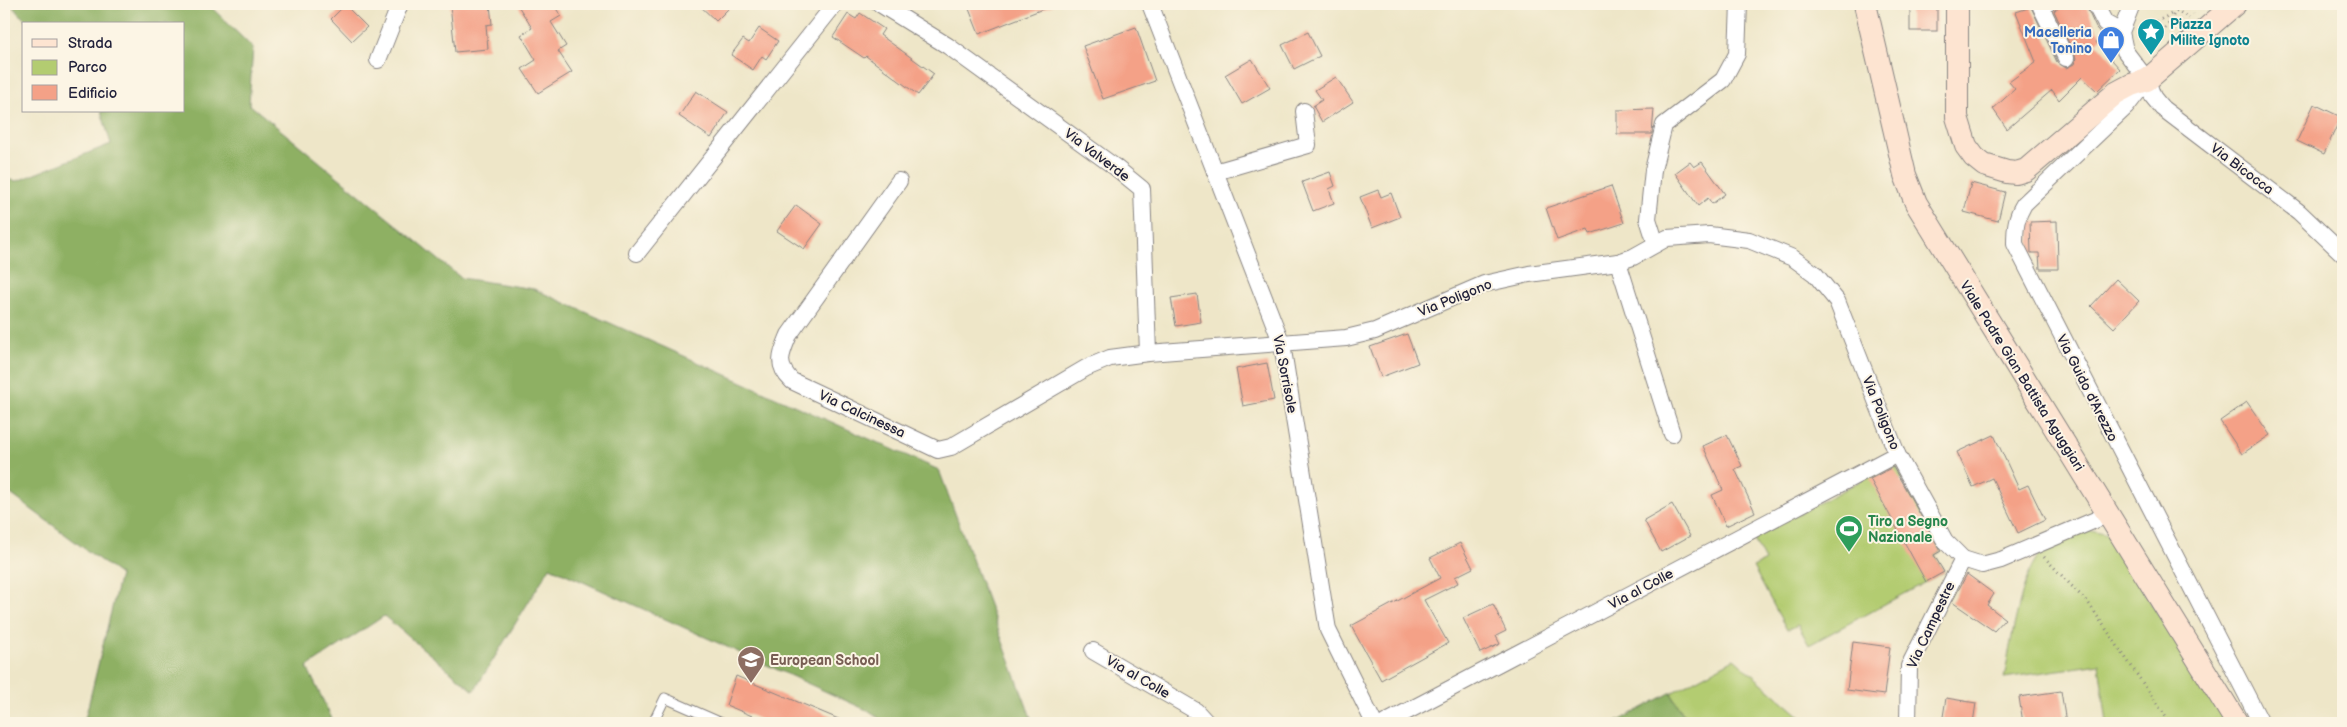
<svg xmlns="http://www.w3.org/2000/svg" width="2347" height="727" viewBox="0 0 2347 727" font-family="'Balsamiq Sans',sans-serif">
<style>
.green{fill:#b3cc71;stroke:#6a7756}
.forest{fill:#8eb063;stroke:#58694f}
.building{fill:#f4a187}
.lines{fill:none;stroke-linecap:round;stroke-linejoin:round}
.service-casing{stroke:#888482;stroke-width:11}
.minor-casing{stroke:#888482;stroke-width:18}
.secondary-casing{stroke:#888482;stroke-width:24}
.path{stroke:#888482;stroke-width:3;stroke-dasharray:1 4;stroke-linecap:butt}
.service{stroke:#fff;stroke-width:9}
.minor{stroke:#fff;stroke-width:16}
.secondary{stroke:#fde4d1;stroke-width:22}
.labels{text-anchor:middle;dominant-baseline:central;stroke-width:4;stroke-linejoin:round;paint-order:stroke}
.culture-label{font-size:14px;font-weight:bold;fill:#0d838f;stroke:#fcf5e5;text-anchor:start}
.shop-label{font-size:14px;font-weight:bold;fill:#366cbe;stroke:#fcf5e5;text-anchor:end}
.street-label{font-size:14px;fill:#22223b;stroke:#fcf5e5}
.leisure-label{font-size:14px;font-weight:bold;fill:#27864d;stroke:#fcf5e5;text-anchor:start}
.education-label{font-size:14px;font-weight:bold;fill:#785e54;stroke:#fcf5e5;text-anchor:start}
</style>
<rect width="100%" height="100%" fill="#fcf5e5"/>
<filter id="ink" filterUnits="userSpaceOnUse"><feTurbulence type="fractalNoise" baseFrequency=".02" numOctaves="2"/><feDisplacementMap in="SourceGraphic" scale="10" xChannelSelector="R" yChannelSelector="G"/><feConvolveMatrix kernelMatrix="1 2 1 2 8 2 1 2 1" color-interpolation-filters="sRGB"/></filter>
<filter id="wash" filterUnits="userSpaceOnUse"><feTurbulence type="fractalNoise" baseFrequency=".0096" numOctaves="4" result="noise"/><feDisplacementMap in="SourceGraphic" scale="20" xChannelSelector="R" yChannelSelector="G"/><feGaussianBlur stdDeviation="1.12" result="paint"/><feColorMatrix in="noise" values="0 0 0 0 0 0 0 0 0 0 0 0 0 0 0 0 0 1.4 0 .05"/><feComposite in="paint" operator="in"/></filter>
<g filter="url(#wash)">
<rect width="100%" height="100%" fill="#eee6c8"/>
<g class="green">
<path d="M1894 463 1903 478 1896 482 1902 495 1910 491 1926 521 1919 525 1928 542 1935 538 1942 551 1935 555 1944 572 1809 645 1798 625 1787 630 1753 567 1765 561 1753 538Z"/>
<path d="M2091 530 2108 534 2226 723H2107L2099 664 2004 678C2010 650 2022 565 2044 550 2057 541 2076 536 2091 530Z"/>
<path d="M1734 659 1808 723H1688L1671 693Z"/>
</g>
<g class="forest">
<path d="M10 4H208L253 48 249 104 461 278 534 289 939 470 1033 723H885L871 712 550 567 474 691 384 616 307 667 334 723H84L120 575 4 489V179L17 181 111 144 101 111H184V24H29Z"/>
<path d="M1671 693 1688 723H1615L1670 693Z"/>
</g>
<g id="blocks">
<g class="building">
<path d="M450 4H490L492 24 486 25 488 49 455 52Z"/>
<path d="M517 4H553L561 16 551 22 566 46 558 51 572 72 538 93 522 69 536 60 521 35 532 28Z"/>
<path d="M698 4H733L716 21Z"/>
<path d="M967 4H1052L1053 5 979 34Z"/>
<rect x="1910" y="4" width="27" height="27"/>
<path d="M2062 4H2085L2096 28 2103 36 2096 42 2120 69 2097 91 2082 77 2059 100 2052 90 2007 129 1993 109 2015 89 2009 82 2036 62 2016 12 2031 7 2057 62 2066 68 2074 64 2076 58 2054 11Z"/>
<path d="M345 5 367 27 352 41 331 19Z"/>
<path d="M860 13 884 29 880 35 934 74 918 95 866 56 864 58 833 37 848 14 856 19Z"/>
<path d="M1136 27 1155 81 1103 99 1083 46Z"/>
<path d="M759 28 778 41 766 59 762 56 753 70 731 55 743 39 749 43Z"/>
<path d="M1308 32 1320 56 1294 69 1282 45Z"/>
<path d="M1252 59 1270 88 1242 104 1225 75Z"/>
<path d="M1336 77 1353 102 1322 122 1313 106 1322 100 1315 90Z"/>
<path d="M696 91 728 112 711 138 679 116Z"/>
<path d="M2314 104 2341 117 2324 154 2297 141Z"/>
<path d="M1654 109 1652 134H1617V110Z"/>
<path d="M1690 162 1694 167 1702 162 1725 194 1712 204 1708 198 1698 206 1675 173Z"/>
<path d="M1330 172 1335 186 1329 189 1334 203 1313 211 1302 182Z"/>
<path d="M1971 183 2005 192 1998 221 1964 212Z"/>
<path d="M1611 186 1624 223 1590 234 1588 229 1557 240 1546 208Z"/>
<path d="M1378 190 1381 197 1391 193 1400 217 1372 228 1360 197Z"/>
<path d="M796 205 822 224 804 249 777 231Z"/>
<path d="M2057 221 2058 269H2040L2039 253H2031L2030 222Z"/>
<path d="M2116 279 2139 301 2114 328 2091 306Z"/>
<path d="M1197 294 1201 322 1176 326 1171 298Z"/>
<path d="M1407 334 1418 363 1381 377 1370 347Z"/>
<path d="M1267 363 1274 400 1243 406 1236 369Z"/>
<path d="M2247 402 2270 435 2242 454 2220 421Z"/>
<path d="M1727 435 1742 466 1735 469 1755 512 1726 526 1712 495 1723 490 1703 446Z"/>
<path d="M1994 435 2019 489 2028 485 2045 520 2018 533 1992 478 1973 487 1957 452Z"/>
<path d="M1893 467 1941 551 1934 555 1944 572 1926 582 1870 479Z"/>
<path d="M1672 504 1690 536 1661 552 1644 520Z"/>
<path d="M1460 543 1473 568 1455 577 1458 583 1424 600 1448 643 1381 680 1351 626 1440 578 1430 558Z"/>
<path d="M1967 574 1994 594 1987 605 2005 619 1994 631 1952 602Z"/>
<path d="M1493 604 1506 631 1496 636 1500 644 1480 653 1463 618Z"/>
<path d="M1853 642 1890 647 1884 695 1847 690Z"/>
<path d="M736 676 848 723H769L726 705Z"/>
<path d="M2061 691 2066 723H2023L2019 697Z"/>
<path d="M1946 698 1976 703 1973 723H1942Z"/>
</g>
</g>
</g>
<g filter="url(#ink)">
<use href="#blocks" fill-opacity="0" stroke="#888482" stroke-width="1"/>
<g class="lines">
<defs>
<path id="service" d="M653 723 665 698 722 723"/>
<g id="minor">
<path d="M880 4 948 46 1115 167 1142 189 1148 353 1346 338 1375 331 1484 284 1529 274 1618 262 1633 257 1667 238 1709 235 1749 240 1793 258 1815 274 1837 301 1897 454 1945 541 1963 559 1982 565 2001 560 2107 515"/>
<path d="M1150 4 1282 344 1328 630 1374 723"/>
<path d="M2047 4 2041 7 2066 58"/>
<path d="M2095 4 2105 23 2114 28 2122 44"/>
<path d="M2132 4 2121 32 2125 51 2147 80 2153 97 2162 108 2299 212 2343 254"/>
<path d="M378 60 400 4"/>
<path d="M2147 80 2126 107 2024 204C2016 217 2015 228 2015 244L2261 723"/>
<path d="M1215 172 1308 145 1304 111"/>
<path d="M899 181 789 335C781 354 775 365 792 381L938 450 951 447 1086 368 1110 358 1148 353"/>
<path d="M1656 244 1648 219 1653 170 1664 125 1723 80 1737 54 1739 4"/>
<path d="M637 253 835 4"/>
<path d="M1618 262 1672 434"/>
<path d="M1093 651 1196 711 1207 723"/>
<path d="M1385 723 1897 454"/>
<path d="M1908 723 1909 666 1963 559"/>
</g>
<g id="secondary">
<path d="M1865 4 1905 175 1916 203 2237 723"/>
<path d="M1957 4V117L1966 146 1974 157 1984 165 2007 172 2016 173 2026 170 2116 93 2131 85 2147 80 2235 4"/>
</g>
</defs>
<use href="#service" class="service-casing"/>
<use href="#minor" class="minor-casing"/>
<use href="#secondary" class="secondary-casing"/>
<g class="path">
<path d="M2193 4 2194 14"/>
<path d="M2176 10 2189 18"/>
<path d="M2139 31 2173 13"/>
<path d="M2155 46 2180 4"/>
<path d="M2044 557 2089 604 2170 723"/>
</g>
<use href="#service" class="service"/>
<use href="#minor" class="minor"/>
<use href="#secondary" class="secondary"/>
</g>
</g>
<defs>
<symbol id="sight-pin" viewBox="-11 -11 22 30"><path d="M0 17L-7.5 6A9.5 9.5 0 1 1 7.5 6Z" fill="#0f9aa8" stroke="#fcf5e5"/><path d="M0-6L1.8-2.2L6-1.7L2.9 1.2L3.7 5.4L0 3.3L-3.7 5.4L-2.9 1.2L-6-1.7L-1.8-2.2Z" fill="#fff"/></symbol>
<symbol id="shop-pin" viewBox="-11 -11 22 30"><path d="M0 17L-7.5 6A9.5 9.5 0 1 1 7.5 6Z" fill="#3f7fe0" stroke="#fcf5e5"/><path d="M-5-2.5h2.3a2.7 3.5 0 0 1 5.4 0H5L5.5 6h-11ZM-1.5-2.5h3a1.5 2.3 0 0 0-3 0Z" fill="#fff"/></symbol>
<symbol id="stadium-pin" viewBox="-11 -11 22 30"><path d="M0 17L-7.5 6A9.5 9.5 0 1 1 7.5 6Z" fill="#2e9e5b" stroke="#fcf5e5"/><path d="M0-5a6.5 5 0 1 0 0 10a6.5 5 0 1 0 0-10ZM-3.5-1.8h7v3.6h-7Z" fill="#fff"/></symbol>
<symbol id="school-pin" viewBox="-11 -11 22 30"><path d="M0 17L-7.5 6A9.5 9.5 0 1 1 7.5 6Z" fill="#8d6e63" stroke="#fcf5e5"/><path d="M0-5L7-2L0 1L-7-2ZM-4 1L0 2.5L4 1V4Q0 6-4 4Z" fill="#fff"/></symbol>
</defs>
<g fill-rule="evenodd">
<use href="#sight-pin" x="2135" y="16" width="32" height="43"/>
<use href="#shop-pin" x="2095" y="24" width="32" height="43"/>
<use href="#stadium-pin" x="1833" y="513" width="32" height="43"/>
<use href="#school-pin" x="735" y="644" width="32" height="43"/>
</g>
<g class="labels">
<g class="culture-label">
<text x="2170" y="24">Piazza<tspan x="2170" dy="16">Milite Ignoto</tspan></text>
</g>
<g class="shop-label">
<text x="2092" y="32">Macelleria<tspan x="2092" dy="16">Tonino</tspan></text>
</g>
<g class="street-label">
<text transform="translate(1097 155) rotate(37)">Via Valverde</text>
<text transform="translate(2242 169) rotate(37)">Via Bicocca</text>
<text transform="translate(1455 298) rotate(-22)">Via Poligono</text>
<text transform="translate(1285 374) rotate(79)">Via Sorrisole</text>
<text transform="translate(2022 376) rotate(58)">Viale Padre Gian Battista Aguggiari</text>
<text transform="translate(2087 388) rotate(63)">Via Guido d'Arezzo</text>
<text transform="translate(1881 413) rotate(68)">Via Poligono</text>
<text transform="translate(862 414) rotate(25)">Via Calcinessa</text>
<text transform="translate(1641 589) rotate(-28)">Via al Colle</text>
<text transform="translate(1931 625) rotate(-65)">Via Campestre</text>
<text transform="translate(1138 677) rotate(30)">Via al Colle</text>
</g>
<g class="leisure-label">
<text x="1868" y="521">Tiro a Segno<tspan x="1868" dy="16">Nazionale</tspan></text>
</g>
<g class="education-label">
<text x="770" y="660">European School</text>
</g>
</g>
<rect width="2347" height="727" fill="none" stroke="#fcf5e5" stroke-width="20"/>
<rect x="22" y="22" width="162" height="90" fill="#fcf5e5" stroke="#a5a1a1"/>
<rect x="32" y="39" width="25" height="8" fill="#fde4d1" stroke="#a5a1a1"/>
<text x="68" y="48" font-size="15" fill="#22223b">Strada</text>
<rect x="32" y="60" width="25" height="15" fill="#b3cc71" stroke="#a5a1a1"/>
<text x="68" y="72" font-size="15" fill="#22223b">Parco</text>
<rect x="32" y="85" width="25" height="15" fill="#f4a187" stroke="#a5a1a1"/>
<text x="68" y="98" font-size="15" fill="#22223b">Edificio</text>
</svg>
